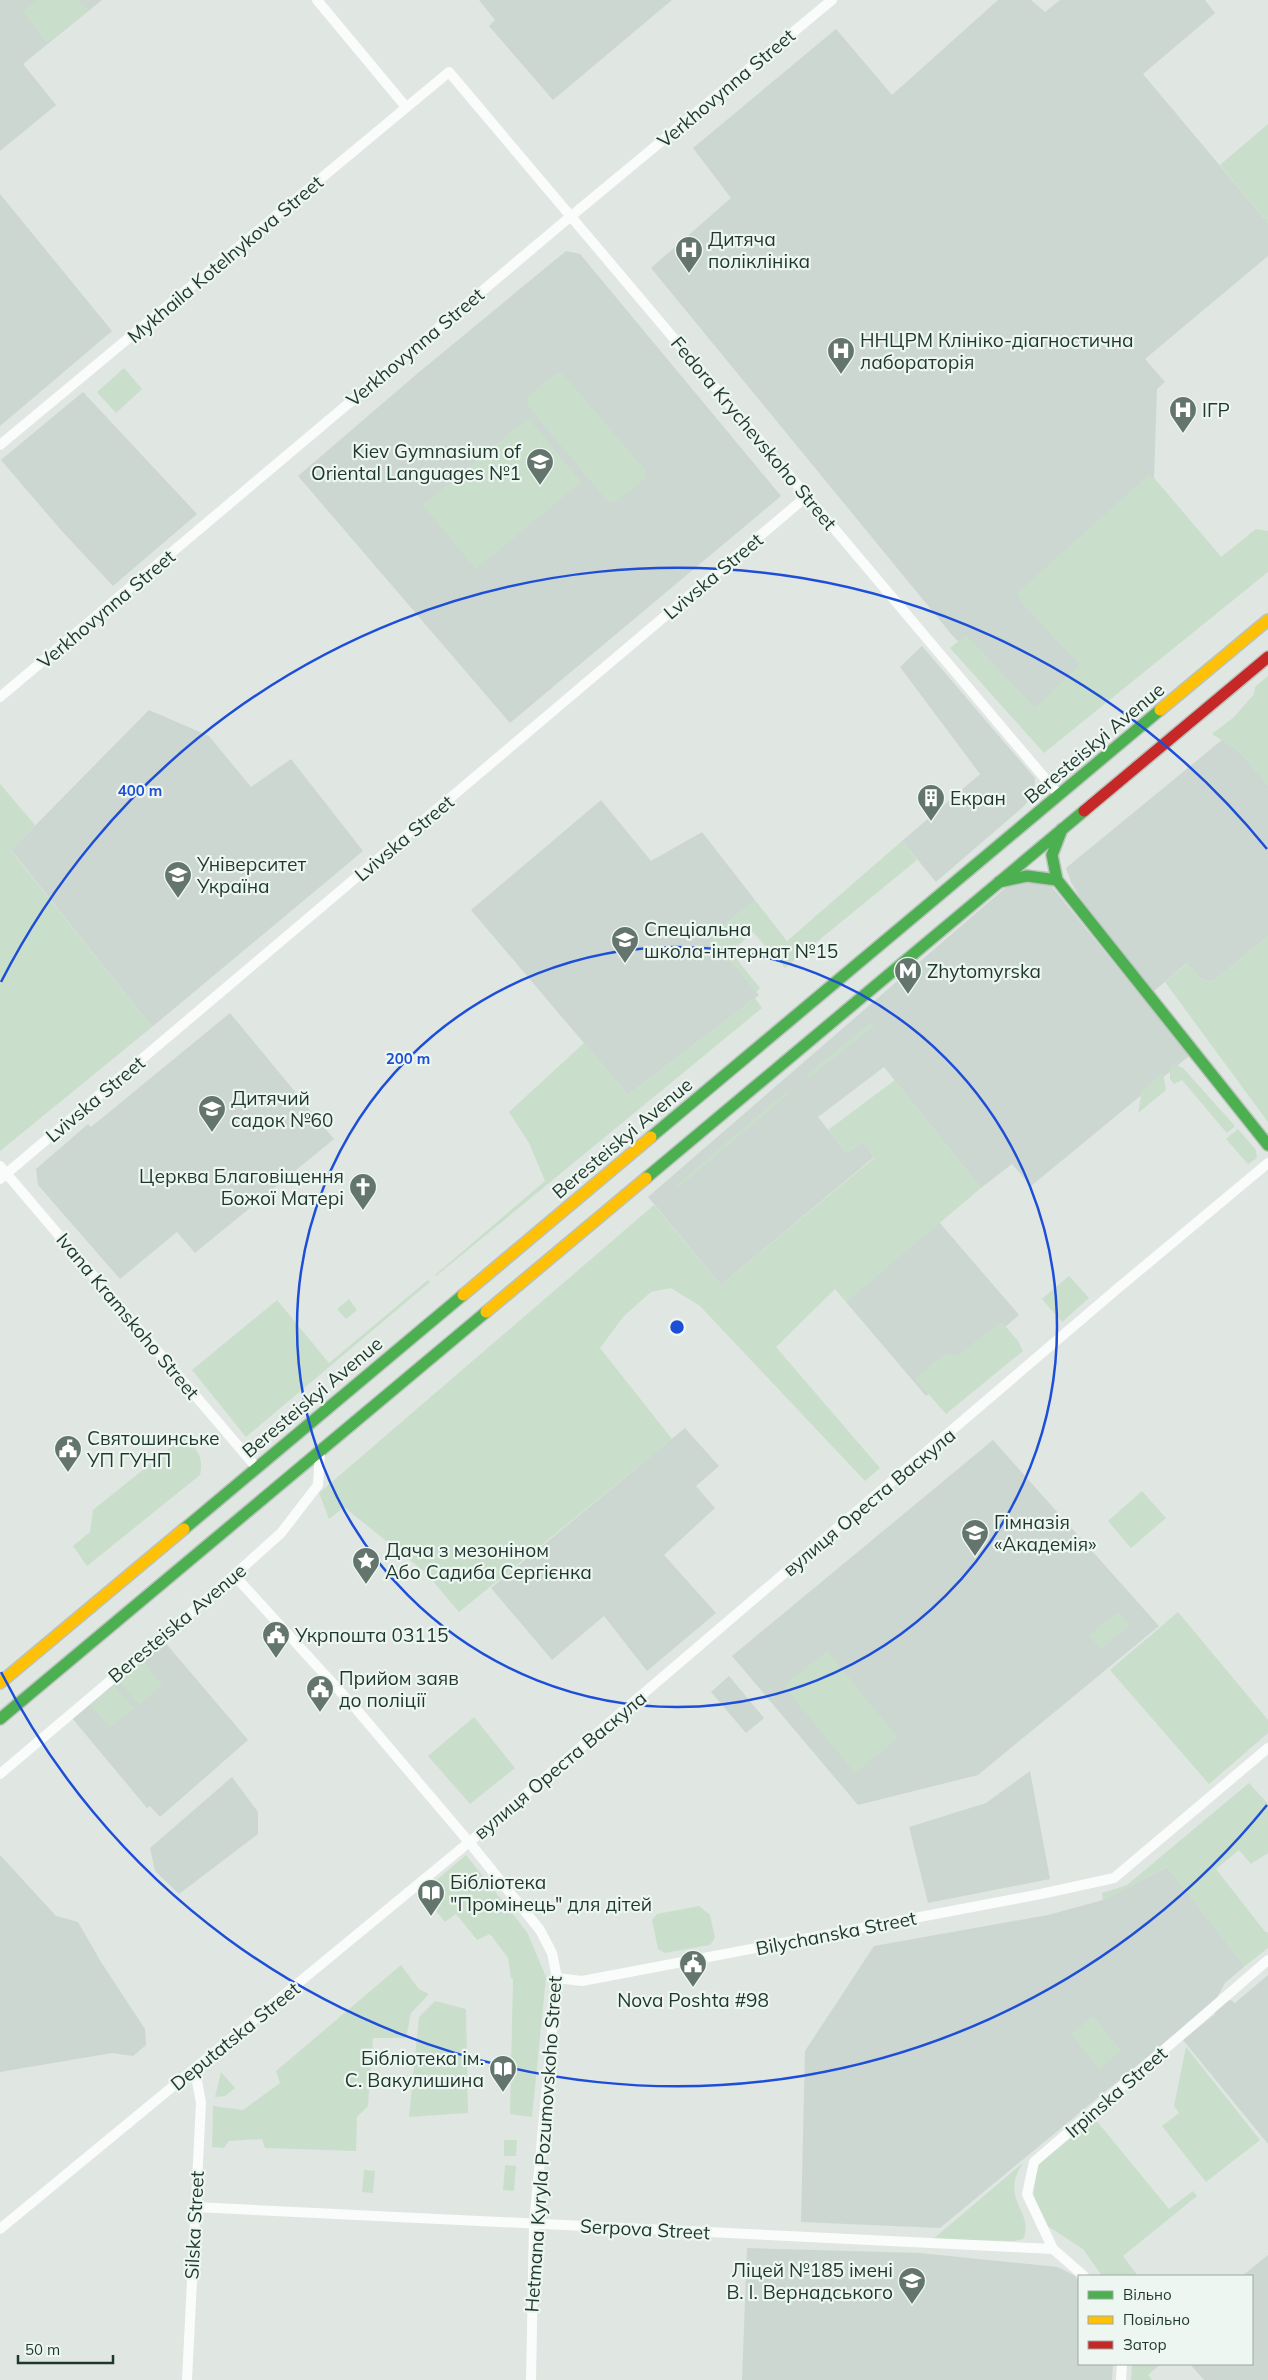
<svg xmlns="http://www.w3.org/2000/svg" width="1268" height="2380" viewBox="0 0 1268 2380" font-family="Mulish,sans-serif">
<style>
.built{fill:#cdd7d1}
.green{fill:#c9dfcb}
.lines{fill:none;stroke-linecap:round;stroke-linejoin:round}
.fast-casing{stroke:#b9c3bd;stroke-width:14}
.slow-casing{stroke:#b9c3bd;stroke-width:14}
.jam-casing{stroke:#b9c3bd;stroke-width:14}
.street{stroke:#fafbfb;stroke-width:10}
.fast{stroke:#4caf50;stroke-width:11}
.slow{stroke:#ffc107;stroke-width:11}
.jam{stroke:#c62828;stroke-width:11}
.ring{fill:none;stroke:#1d4ed8;stroke-width:2.5}
.labels{text-anchor:middle;dominant-baseline:central;stroke-width:4.5;stroke-linejoin:round;paint-order:stroke}
.street-label{font-size:19px;fill:#1f382d;stroke:#edf6f0}
.poi-label{font-size:19px;fill:#1f382d;stroke:#edf6f0;text-anchor:start}
.centre{fill:#1d4ed8;stroke:#edf6f0;stroke-width:2.5}
.ring-label{font-size:15px;text-anchor:middle;font-weight:bold;fill:#1d4ed8;stroke:#edf6f0;stroke-width:4.5;stroke-linejoin:round;paint-order:stroke}
</style>
<rect width="100%" height="100%" fill="#e0e6e2"/>
<g class="built">
<path d="M0 0H102L23 64 56 105 0 151Z"/>
<path d="M479 0H672L553 100 489 26 495 20Z"/>
<path d="M998 0H1031L1045 12 1060 0H1205L1215 13 1143 74 1268 223V256L1145 359 1165 382 1157 389 1154 478 1222 558 1032 721 952 635 651 268 731 198 693 148 836 29 892 95Z"/>
<path d="M0 194 112 331 0 426Z"/>
<path d="M566 251 580 254 781 496 510 723 298 476 418 373Z"/>
<path d="M83 392 197 514 113 586 61 530 1 460Z"/>
<path d="M922 646 1035 778 1034 794 1024 806 936 882 902 841 980 774 900 667Z"/>
<path d="M149 710 209 736 251 787 291 759 363 851 152 1027 11 850Z"/>
<path d="M1222 740 1240 752 1268 785V936L1212 982 1201 979 1187 963 1154 991 1086 908 1071 882 1066 868Z"/>
<path d="M601 800 651 861 702 832 755 900 711 936 759 995 628 1095 471 910Z"/>
<path d="M1028 882 1049 883 1189 1056 1031 1186 1012 1164 981 1188 884 1067 818 1117 846 1153 863 1142 874 1157 721 1285 648 1197 1006 887Z"/>
<path d="M230 1013 334 1139 195 1253 177 1232 120 1279 38 1185 36 1169 88 1124 91 1127Z"/>
<path d="M939 1222 1019 1315 926 1396 846 1302Z"/>
<path d="M685 1428 719 1466 696 1486 715 1508 664 1555 716 1613 647 1671 604 1616 552 1660 491 1588Z"/>
<path d="M993 1440 1159 1626 978 1775 858 1805 732 1656Z"/>
<path d="M163 1640 248 1740 160 1817 150 1806 147 1808 72 1718Z"/>
<path d="M729 1676 764 1718 746 1733 711 1692Z"/>
<path d="M1030 1771 1050 1879 928 1903 909 1827 986 1803Z"/>
<path d="M232 1777 258 1812V1834L179 1894 155 1871 150 1848Z"/>
<path d="M0 1855 56 1916 78 1922 101 1962 145 2029 146 2045 133 2056 112 2053 0 2072Z"/>
<path d="M1167 1867 1245 1966 1225 1983 1215 2001 940 2228 801 2222 805 2051 874 1946 1048 1915 1103 1900Z"/>
<path d="M1268 1975V2144L1183 2040 1215 2014 1214 2011 1226 2001 1231 2000 1235 2003Z"/>
<path d="M747 2248 920 2253 1058 2267 1075 2276 1079 2282V2364H1113L1112 2380H742Z"/>
<path d="M1268 2255V2380H1204L1190 2364H1252V2276H1242Z"/>
</g>
<g class="green">
<path d="M37 0H78L89 10 47 43 23 11Z"/>
<path d="M1268 124V223L1220 165Z"/>
<path d="M124 368 142 389 116 413 97 392Z"/>
<path d="M557 373 564 375 646 471 645 478 616 502 607 501 528 406V396Z"/>
<path d="M528 418 581 482 476 569 423 505Z"/>
<path d="M1148 476 1154 478 1221 557 1256 529 1268 531V572L1044 753 950 648 966 635 1035 708 1080 665 1022 603 1017 593Z"/>
<path d="M1268 676V785L1240 752 1212 734 1234 717 1254 694 1255 687Z"/>
<path d="M0 784 35 825 11 851 152 1027 0 1151Z"/>
<path d="M902 841 917 860 785 968 753 932 731 952 760 988 756 992 711 936 755 900 787 941Z"/>
<path d="M1268 936V1122L1165 982 1188 963 1201 979 1212 982Z"/>
<path d="M755 998 762 1008 436 1276 435 1275 545 1181 529 1143 509 1112 584 1043 628 1095Z"/>
<path d="M869 1024 875 1025 809 1078 807 1075Z"/>
<path d="M1174 1064 1183 1068 1235 1126 1227 1133 1182 1080 1174 1084 1170 1079V1068Z"/>
<path d="M1163 1073 1166 1090 1138 1113 1142 1090Z"/>
<path d="M895 1080 981 1188 846 1302 835 1289 776 1347 880 1468 865 1481 700 1306 671 1288 651 1292 624 1316 600 1348 672 1439 459 1612 426 1573 344 1507 329 1519 319 1493 654 1205 721 1285 874 1158 863 1142 846 1153 828 1130Z"/>
<path d="M787 1091 788 1094 679 1187 676 1186Z"/>
<path d="M1238 1129 1256 1150 1257 1158 1248 1164 1226 1139Z"/>
<path d="M1069 1276 1089 1298 1062 1322 1042 1299Z"/>
<path d="M428 1280 430 1282 246 1437 192 1370 277 1300 329 1363Z"/>
<path d="M349 1299 357 1310 346 1319 337 1309Z"/>
<path d="M1002 1322 1018 1341 1023 1351 946 1414 915 1379 944 1354 958 1355Z"/>
<path d="M185 1436C197 1450 204 1456 200 1475L87 1566 73 1546 90 1532 93 1510Z"/>
<path d="M1142 1491 1166 1518 1131 1548 1108 1521Z"/>
<path d="M1118 1612 1130 1625 1101 1649 1089 1635Z"/>
<path d="M1178 1612 1268 1720V1733L1209 1784 1110 1670Z"/>
<path d="M827 1651 898 1738 855 1773 784 1686Z"/>
<path d="M143 1662 162 1685 139 1705 120 1682Z"/>
<path d="M114 1686 134 1708 110 1728 90 1705Z"/>
<path d="M474 1717 515 1768 470 1804 428 1756Z"/>
<path d="M1249 1783 1268 1804V1853L1251 1864 1239 1850 1216 1869 1266 1933 1268 1932V1948L1245 1966 1167 1867 1103 1900 1102 1893 1127 1885Z"/>
<path d="M466 1855 527 1932 546 1977 532 2117 510 2114 513 1979 511 1978 508 1958 490 1934 477 1940 456 1914 445 1922 421 1893Z"/>
<path d="M699 1906 710 1915 715 1938 710 1945 665 1953 658 1949 652 1920 657 1914Z"/>
<path d="M401 1965 419 1989 429 1994 411 2013 406 2038H373L368 2106 357 2117 356 2151 265 2148 262 2139 229 2141 224 2148 212 2147 213 2106 243 2110 280 2083 276 2071Z"/>
<path d="M435 2001 466 2009 468 2113 409 2117 419 2017Z"/>
<path d="M1093 2016 1121 2051 1099 2069 1071 2034Z"/>
<path d="M1186 2047 1260 2140 1206 2182 1162 2126 1179 2113 1174 2106Z"/>
<path d="M221 2072 235 2088 225 2096 215 2097Z"/>
<path d="M1095 2119 1169 2209 1193 2191 1197 2196 1123 2256 1138 2276H1102L1083 2249 1046 2225 1033 2199 1037 2165Z"/>
<path d="M504 2140H517L516 2156H504Z"/>
<path d="M1024 2162C997 2198 1036 2213 1023 2239L1014 2241 933 2239Z"/>
<path d="M505 2165 516 2166 514 2191 503 2190Z"/>
<path d="M364 2170 375 2171 373 2193 362 2192Z"/>
<path d="M1132 2364H1161L1148 2375 1152 2380H1131Z"/>
</g>
<g class="lines">
<defs>
<g id="fast">
<path d="M1062 829 1052 855 1057 880 1268 1145"/>
<path d="M999 882 1027 876 1057 880"/>
<path d="M651 1137 1160 710"/>
<path d="M646 1178 1084 811"/>
<path d="M184 1529 463 1295"/>
<path d="M0 1719 486 1312"/>
</g>
<g id="slow">
<path d="M1160 710 1268 620"/>
<path d="M463 1295 651 1137"/>
<path d="M486 1312 646 1178"/>
<path d="M0 1683 184 1529"/>
</g>
<path id="jam" d="M1084 811 1268 657"/>
</defs>
<use href="#fast" class="fast-casing"/>
<use href="#slow" class="slow-casing"/>
<use href="#jam" class="jam-casing"/>
<g class="street">
<path d="M317 0 406 107"/>
<path d="M0 445 449 72 1059 795"/>
<path d="M0 697 558 227 832 0"/>
<path d="M0 1166 256 1467"/>
<path d="M0 1179 807 496"/>
<path d="M235 1576 357 1710 469 1842 540 1930 552 1953 557 1978 534 2224 531 2380"/>
<path d="M0 1774 221 1587 281 1533 318 1485 320 1451"/>
<path d="M557 1978 582 1981 1041 1894 1114 1878 1268 1748"/>
<path d="M195 2207 1053 2249 1084 2276"/>
<path d="M0 2229 479 1834 1117 1289 1268 1163"/>
<path d="M1053 2249 1027 2194 1034 2162 1268 1960"/>
<path d="M187 2380 201 2103 197 2081 190 2073"/>
<path d="M1121 2380 1122 2364"/>
</g>
<use href="#fast" class="fast"/>
<use href="#slow" class="slow"/>
<use href="#jam" class="jam"/>
</g>
<g class="ring">
<circle cx="677" cy="1327" r="380"/>
<path d="M1267 1805A759 759 0 0 1 1 1672M1 982A759 759 0 0 1 1267 849"/>
</g>
<defs>
<symbol id="hospital-pin" viewBox="-11 -11 22 30"><path d="M0 17L-7.5 6A9.5 9.5 0 1 1 7.5 6Z" fill="#63756c" stroke="#edf6f0"/><path d="M-5-5h3v3.5h4V-5h3V5h-3V1.5h-4V5h-3Z" fill="#fff"/></symbol>
<symbol id="school-pin" viewBox="-11 -11 22 30"><path d="M0 17L-7.5 6A9.5 9.5 0 1 1 7.5 6Z" fill="#63756c" stroke="#edf6f0"/><path d="M0-5L7-2L0 1L-7-2ZM-4 1L0 2.5L4 1V4Q0 6-4 4Z" fill="#fff"/></symbol>
<symbol id="building-pin" viewBox="-11 -11 22 30"><path d="M0 17L-7.5 6A9.5 9.5 0 1 1 7.5 6Z" fill="#63756c" stroke="#edf6f0"/><path d="M-4-6H4V6H1V3H-1V6H-4ZM-2.5-4.3h1.7v1.8h-1.7ZM.8-4.3h1.7v1.8H.8ZM-2.5-1h1.7V.8h-1.7ZM.8-1h1.7V.8H.8Z" fill="#fff"/></symbol>
<symbol id="university-pin" viewBox="-11 -11 22 30"><path d="M0 17L-7.5 6A9.5 9.5 0 1 1 7.5 6Z" fill="#63756c" stroke="#edf6f0"/><path d="M0-5L7-2L0 1L-7-2ZM-4 1L0 2.5L4 1V4Q0 6-4 4Z" fill="#fff"/></symbol>
<symbol id="metro-pin" viewBox="-11 -11 22 30"><path d="M0 17L-7.5 6A9.5 9.5 0 1 1 7.5 6Z" fill="#63756c" stroke="#edf6f0"/><path d="M-5.5 5V-5H-3L0 0L3-5H5.5V5H3V-.5L0 4L-3-.5V5Z" fill="#fff"/></symbol>
<symbol id="church-pin" viewBox="-11 -11 22 30"><path d="M0 17L-7.5 6A9.5 9.5 0 1 1 7.5 6Z" fill="#63756c" stroke="#edf6f0"/><path d="M-1.2-6h2.4v3.5h3.3v2.4h-3.3V6h-2.4V-.1h-3.3v-2.4h3.3Z" fill="#fff"/></symbol>
<symbol id="civic-pin" viewBox="-11 -11 22 30"><path d="M0 17L-7.5 6A9.5 9.5 0 1 1 7.5 6Z" fill="#63756c" stroke="#edf6f0"/><path d="M-.6-6.5H3V-4.5H.6V-3L4-1V1h2V6H-6V1h2V-1L-.6-3ZM-1.2 2.5V6h2.4V2.5Z" fill="#fff"/></symbol>
<symbol id="sight-pin" viewBox="-11 -11 22 30"><path d="M0 17L-7.5 6A9.5 9.5 0 1 1 7.5 6Z" fill="#63756c" stroke="#edf6f0"/><path d="M0-6L1.8-2.2L6-1.7L2.9 1.2L3.7 5.4L0 3.3L-3.7 5.4L-2.9 1.2L-6-1.7L-1.8-2.2Z" fill="#fff"/></symbol>
<symbol id="library-pin" viewBox="-11 -11 22 30"><path d="M0 17L-7.5 6A9.5 9.5 0 1 1 7.5 6Z" fill="#63756c" stroke="#edf6f0"/><path d="M-6-4Q-3-5.5-.7-3.5V5Q-3 3-6 4ZM6-4Q3-5.5 .7-3.5V5Q3 3 6 4Z" fill="#fff"/></symbol>
</defs>
<g fill-rule="evenodd">
<use href="#hospital-pin" x="673" y="234" width="32" height="43"/>
<use href="#hospital-pin" x="825" y="335" width="32" height="43"/>
<use href="#hospital-pin" x="1167" y="394" width="32" height="43"/>
<use href="#school-pin" x="524" y="446" width="32" height="43"/>
<use href="#building-pin" x="915" y="782" width="32" height="43"/>
<use href="#university-pin" x="162" y="859" width="32" height="43"/>
<use href="#school-pin" x="609" y="924" width="32" height="43"/>
<use href="#metro-pin" x="892" y="955" width="32" height="43"/>
<use href="#school-pin" x="196" y="1093" width="32" height="43"/>
<use href="#church-pin" x="347" y="1171" width="32" height="43"/>
<use href="#civic-pin" x="52" y="1433" width="32" height="43"/>
<use href="#school-pin" x="959" y="1517" width="32" height="43"/>
<use href="#sight-pin" x="350" y="1545" width="32" height="43"/>
<use href="#civic-pin" x="260" y="1619" width="32" height="43"/>
<use href="#civic-pin" x="304" y="1673" width="32" height="43"/>
<use href="#library-pin" x="415" y="1877" width="32" height="43"/>
<use href="#civic-pin" x="677" y="1948" width="32" height="43"/>
<use href="#library-pin" x="487" y="2053" width="32" height="43"/>
<use href="#school-pin" x="896" y="2265" width="32" height="43"/>
</g>
<g class="labels">
<g class="street-label">
<text transform="translate(726 88) rotate(-40)">Verkhovynna Street</text>
<text transform="translate(225 259) rotate(-40)">Mykhaila Kotelnykova Street</text>
<text transform="translate(415 347) rotate(-40)">Verkhovynna Street</text>
<text transform="translate(754 433) rotate(50)">Fedora Krychevskoho Street</text>
<text transform="translate(713 576) rotate(-40)">Lvivska Street</text>
<text transform="translate(106 609) rotate(-40)">Verkhovynna Street</text>
<text transform="translate(1094 743) rotate(-40)">Beresteiskyi Avenue</text>
<text transform="translate(404 838) rotate(-40)">Lvivska Street</text>
<text transform="translate(95 1099) rotate(-40)">Lvivska Street</text>
<text transform="translate(622 1138) rotate(-40)">Beresteiskyi Avenue</text>
<text transform="translate(128 1316) rotate(50)">Ivana Kramskoho Street</text>
<text transform="translate(312 1397) rotate(-40)">Beresteiskyi Avenue</text>
<text transform="translate(869 1502) rotate(-40)">вулиця Ореста Васкула</text>
<text transform="translate(177 1623) rotate(-40)">Beresteiska Avenue</text>
<text transform="translate(560 1765) rotate(-40)">вулиця Ореста Васкула</text>
<text transform="translate(836 1933) rotate(-11)">Bilychanska Street</text>
<text transform="translate(235 2036) rotate(-39)">Deputatska Street</text>
<text transform="translate(1116 2092) rotate(-41)">Irpinska Street</text>
<text transform="translate(543 2144) rotate(-86)">Hetmana Kyryla Pozumovskoho Street</text>
<text transform="translate(194 2225) rotate(-87)">Silska Street</text>
<text transform="translate(645 2229) rotate(3)">Serpova Street</text>
</g>
<g class="poi-label">
<text x="708" y="239">Дитяча<tspan x="708" dy="22">поліклініка</tspan></text>
<text x="860" y="340">ННЦРМ Клініко-діагностична<tspan x="860" dy="22">лабораторія</tspan></text>
<text x="1202" y="410">ІГР</text>
<text x="521" y="451" text-anchor="end">Kiev Gymnasium of<tspan x="521" dy="22">Oriental Languages №1</tspan></text>
<text x="950" y="798">Екран</text>
<text x="197" y="864">Університет<tspan x="197" dy="22">Україна</tspan></text>
<text x="644" y="929">Спеціальна<tspan x="644" dy="22">школа-інтернат №15</tspan></text>
<text x="927" y="971">Zhytomyrska</text>
<text x="231" y="1098">Дитячий<tspan x="231" dy="22">садок №60</tspan></text>
<text x="344" y="1176" text-anchor="end">Церква Благовіщення<tspan x="344" dy="22">Божої Матері</tspan></text>
<text x="87" y="1438">Святошинське<tspan x="87" dy="22">УП ГУНП</tspan></text>
<text x="994" y="1522">Гімназія<tspan x="994" dy="22">«Академія»</tspan></text>
<text x="385" y="1550">Дача з мезоніном<tspan x="385" dy="22">Або Садиба Сергієнка</tspan></text>
<text x="295" y="1635">Укрпошта 03115</text>
<text x="339" y="1678">Прийом заяв<tspan x="339" dy="22">до поліції</tspan></text>
<text x="450" y="1882">Бібліотека<tspan x="450" dy="22">"Промінець" для дітей</tspan></text>
<text x="693" y="2000" text-anchor="middle">Nova Poshta #98</text>
<text x="484" y="2058" text-anchor="end">Бібліотека ім.<tspan x="484" dy="22">С. Вакулишина</tspan></text>
<text x="893" y="2270" text-anchor="end">Ліцей №185 імені<tspan x="893" dy="22">В. І. Вернадського</tspan></text>
</g>
</g>
<circle cx="677" cy="1327" r="8" class="centre"/>
<g class="ring-label">
<text x="140" y="796">400 m</text>
<text x="408" y="1064">200 m</text>
</g>
<rect x="1078" y="2275" width="175" height="90" fill="#edf6f0" stroke="#9baaa2"/>
<rect x="1088" y="2291" width="25" height="8" fill="#4caf50" stroke="#9baaa2"/>
<text x="1123" y="2300" font-size="15" fill="#1f382d">Вільно</text>
<rect x="1088" y="2316" width="25" height="8" fill="#ffc107" stroke="#9baaa2"/>
<text x="1123" y="2325" font-size="15" fill="#1f382d">Повільно</text>
<rect x="1088" y="2341" width="25" height="8" fill="#c62828" stroke="#9baaa2"/>
<text x="1123" y="2350" font-size="15" fill="#1f382d">Затор</text>
<path d="M18 2355v8h95v-8" fill="none" stroke="#1f382d" stroke-width="2.5"/>
<text x="25" y="2355" font-size="15" fill="#1f382d" stroke="#edf6f0" stroke-width="4" paint-order="stroke">50 m</text>
</svg>
